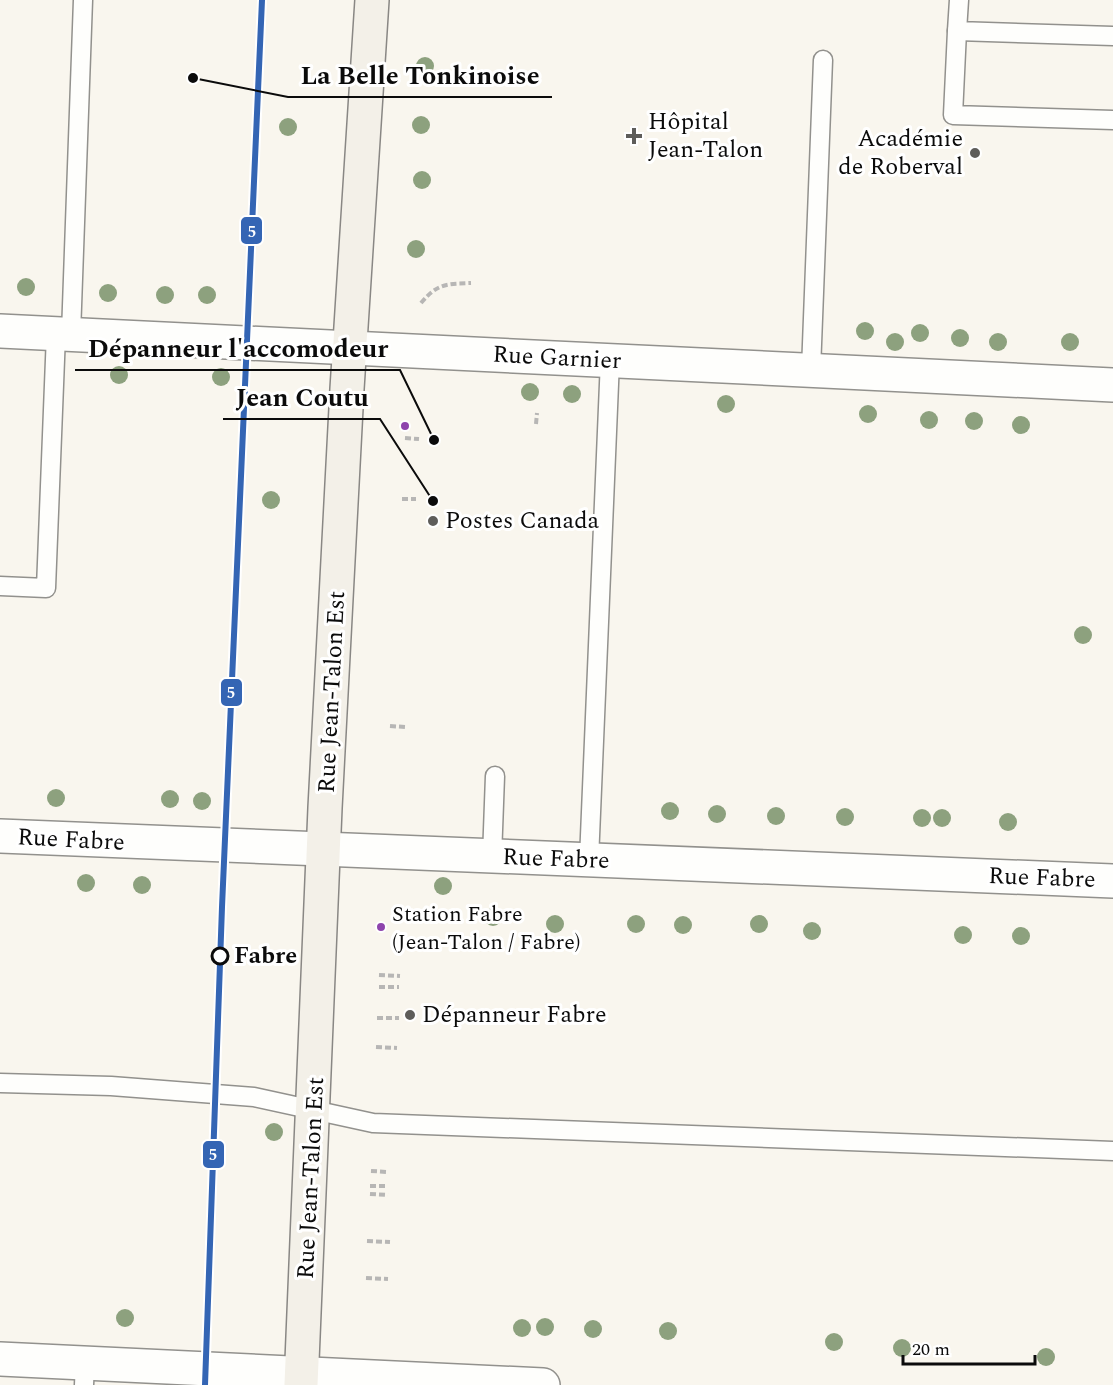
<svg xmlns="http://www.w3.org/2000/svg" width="1113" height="1385" viewBox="0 0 1113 1385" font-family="Spectral,serif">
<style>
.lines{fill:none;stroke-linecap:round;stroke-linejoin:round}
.lane-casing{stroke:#92918d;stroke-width:21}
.street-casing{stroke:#92918d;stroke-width:36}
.secondary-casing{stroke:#898784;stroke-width:36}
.path{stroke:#b7b6b5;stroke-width:4;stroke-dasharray:6 3;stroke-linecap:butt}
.lane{stroke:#fefefc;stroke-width:18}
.street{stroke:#fefefc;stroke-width:33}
.secondary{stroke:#f3f0e8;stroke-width:33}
.metro-1-casing{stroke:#fff;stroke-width:10}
.metro-1{stroke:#3465b4;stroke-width:6}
.tree{fill:#8da17e}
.poi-dot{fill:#5e5d5a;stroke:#fff;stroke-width:2}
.bus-dot{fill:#8e44ad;stroke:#fff;stroke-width:2}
.stop-dot{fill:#fff;stroke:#0b0b0b;stroke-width:3}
.labels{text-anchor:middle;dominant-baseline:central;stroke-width:6;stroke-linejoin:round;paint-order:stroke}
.bus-label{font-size:22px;fill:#0b0b0b;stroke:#fff;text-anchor:start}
.poi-label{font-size:24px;fill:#0b0b0b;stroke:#fff;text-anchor:start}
.street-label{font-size:24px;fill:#0b0b0b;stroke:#fff}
.stop-label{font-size:24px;font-weight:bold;fill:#0b0b0b;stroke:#fff;text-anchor:start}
.leader{fill:none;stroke:#0b0b0b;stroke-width:2}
.callout-dot{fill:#0b0b0b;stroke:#fff;stroke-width:2}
.callout-label{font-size:26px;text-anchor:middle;font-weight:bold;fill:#0b0b0b;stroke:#fff;stroke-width:6;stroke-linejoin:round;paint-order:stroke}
.line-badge{stroke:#fff;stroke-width:2}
.badge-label{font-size:16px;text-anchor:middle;font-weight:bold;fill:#fff}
</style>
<rect width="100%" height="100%" fill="#f9f6ee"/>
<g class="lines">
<defs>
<g id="lane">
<path d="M959 0 957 31 1113 36"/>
<path d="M957 31 953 115 1113 120"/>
<path d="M71 334 83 0"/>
<path d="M811 370 823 60"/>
<path d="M0 586 46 588 56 334"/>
<path d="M492 857 495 776"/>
<path d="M589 860 610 360"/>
<path d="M0 1083 111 1086 254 1097 373 1123 1113 1151"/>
<path d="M84 1385 85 1363"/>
</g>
<g id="street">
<path d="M0 331 1113 385"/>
<path d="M0 836 1113 881"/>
<path d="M0 1359 543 1385"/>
</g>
<path id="secondary" d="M301 1385 325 808 347 389 372 0"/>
</defs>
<use href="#lane" class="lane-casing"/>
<use href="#street" class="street-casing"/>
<use href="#secondary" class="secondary-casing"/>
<g class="path">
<path d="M421 303C438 283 446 284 471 283"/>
<path d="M536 424 537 413"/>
<path d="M405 438 419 439"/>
<path d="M402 499H416"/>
<path d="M390 726 405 727"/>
<path d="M379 975 400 976"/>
<path d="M379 987H399"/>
<path d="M377 1018H399"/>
<path d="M376 1047 397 1048"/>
<path d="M371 1171 388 1172"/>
<path d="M370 1186H388"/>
<path d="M370 1194 388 1195"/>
<path d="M367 1241 390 1242"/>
<path d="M366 1278 388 1279"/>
</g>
<use href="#lane" class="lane"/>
<use href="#street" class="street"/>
<use href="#secondary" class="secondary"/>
<defs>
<path id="metro-1" d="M205 1385 222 907 262 0"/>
</defs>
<use href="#metro-1" class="metro-1-casing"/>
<use href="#metro-1" class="metro-1"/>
</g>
<g class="tree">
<circle cx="425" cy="66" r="9"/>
<circle cx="421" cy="125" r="9"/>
<circle cx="288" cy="127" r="9"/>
<circle cx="422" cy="180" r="9"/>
<circle cx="416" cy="249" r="9"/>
<circle cx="26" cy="287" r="9"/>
<circle cx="108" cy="293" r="9"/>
<circle cx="165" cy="295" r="9"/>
<circle cx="207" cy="295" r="9"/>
<circle cx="865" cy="331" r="9"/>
<circle cx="920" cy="333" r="9"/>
<circle cx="960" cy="338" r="9"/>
<circle cx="895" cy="342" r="9"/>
<circle cx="998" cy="342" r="9"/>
<circle cx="1070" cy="342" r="9"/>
<circle cx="119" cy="375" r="9"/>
<circle cx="221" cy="377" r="9"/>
<circle cx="530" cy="392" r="9"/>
<circle cx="572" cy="394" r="9"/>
<circle cx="726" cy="404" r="9"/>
<circle cx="868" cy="414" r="9"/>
<circle cx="929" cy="420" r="9"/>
<circle cx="974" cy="421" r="9"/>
<circle cx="1021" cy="425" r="9"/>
<circle cx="271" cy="500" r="9"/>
<circle cx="1083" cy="635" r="9"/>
<circle cx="56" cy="798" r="9"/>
<circle cx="170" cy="799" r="9"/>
<circle cx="202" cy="801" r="9"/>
<circle cx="670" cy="811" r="9"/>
<circle cx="717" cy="814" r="9"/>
<circle cx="776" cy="816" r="9"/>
<circle cx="845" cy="817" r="9"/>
<circle cx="922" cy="818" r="9"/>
<circle cx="942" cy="818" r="9"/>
<circle cx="1008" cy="822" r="9"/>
<circle cx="86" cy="883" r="9"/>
<circle cx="142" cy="885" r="9"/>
<circle cx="443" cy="886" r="9"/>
<circle cx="493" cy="917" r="9"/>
<circle cx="555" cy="924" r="9"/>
<circle cx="636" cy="924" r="9"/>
<circle cx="759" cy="924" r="9"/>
<circle cx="683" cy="925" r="9"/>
<circle cx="812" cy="931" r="9"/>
<circle cx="963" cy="935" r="9"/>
<circle cx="1021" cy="936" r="9"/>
<circle cx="274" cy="1132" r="9"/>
<circle cx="125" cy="1318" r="9"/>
<circle cx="545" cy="1327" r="9"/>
<circle cx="522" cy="1328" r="9"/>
<circle cx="593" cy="1329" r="9"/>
<circle cx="668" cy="1331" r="9"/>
<circle cx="834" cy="1342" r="9"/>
<circle cx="902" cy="1348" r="9"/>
<circle cx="1046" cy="1357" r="9"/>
</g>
<g class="poi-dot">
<path d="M631 127h6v6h6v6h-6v6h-6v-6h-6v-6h6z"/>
<circle cx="975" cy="153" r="6"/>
<circle cx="433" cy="521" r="6"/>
<circle cx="410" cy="1015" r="6"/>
</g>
<g class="bus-dot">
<circle cx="405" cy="426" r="5"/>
<circle cx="381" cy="927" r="5"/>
</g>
<circle class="stop-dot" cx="220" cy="956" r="8"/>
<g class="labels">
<g class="bus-label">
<text x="392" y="914">Station Fabre<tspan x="392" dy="28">(Jean-Talon / Fabre)</tspan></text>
</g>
<g class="poi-label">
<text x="648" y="122">Hôpital<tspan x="648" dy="28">Jean-Talon</tspan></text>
<text x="963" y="139" text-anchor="end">Académie<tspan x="963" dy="28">de Roberval</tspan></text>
<text x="445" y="521">Postes Canada</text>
<text x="422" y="1015">Dépanneur Fabre</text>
</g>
<g class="street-label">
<text transform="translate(557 358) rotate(3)">Rue Garnier</text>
<text transform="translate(332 692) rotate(-87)">Rue Jean-Talon Est</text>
<text transform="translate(71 840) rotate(3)">Rue Fabre</text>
<text transform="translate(556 859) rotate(2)">Rue Fabre</text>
<text transform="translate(1042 878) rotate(2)">Rue Fabre</text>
<text transform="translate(311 1178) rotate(-87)">Rue Jean-Talon Est</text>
</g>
<g class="stop-label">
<text x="234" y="956">Fabre</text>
</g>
</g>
<path class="leader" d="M193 78L288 97H552M434 440L400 370H75M433 501L380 419H223"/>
<g class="callout-dot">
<circle cx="193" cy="78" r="6"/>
<circle cx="434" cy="440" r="6"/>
<circle cx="433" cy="501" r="6"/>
</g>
<g class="callout-label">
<text x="420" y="84">La Belle Tonkinoise</text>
<text x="238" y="357">Dépanneur l'accomodeur</text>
<text x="302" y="406">Jean Coutu</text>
</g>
<g class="line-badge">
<rect x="240" y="216" width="23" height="29" rx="6" fill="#3465b4"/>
<rect x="220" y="678" width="23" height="29" rx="6" fill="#3465b4"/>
<rect x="202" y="1140" width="23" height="29" rx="6" fill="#3465b4"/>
</g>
<g class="badge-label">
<text x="252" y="237">5</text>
<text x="231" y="698">5</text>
<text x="213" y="1160">5</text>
</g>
<path d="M903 1355v9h132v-9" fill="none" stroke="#0b0b0b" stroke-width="3"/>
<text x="912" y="1355" font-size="18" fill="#0b0b0b" stroke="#ffffff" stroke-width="4.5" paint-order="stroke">20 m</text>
</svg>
